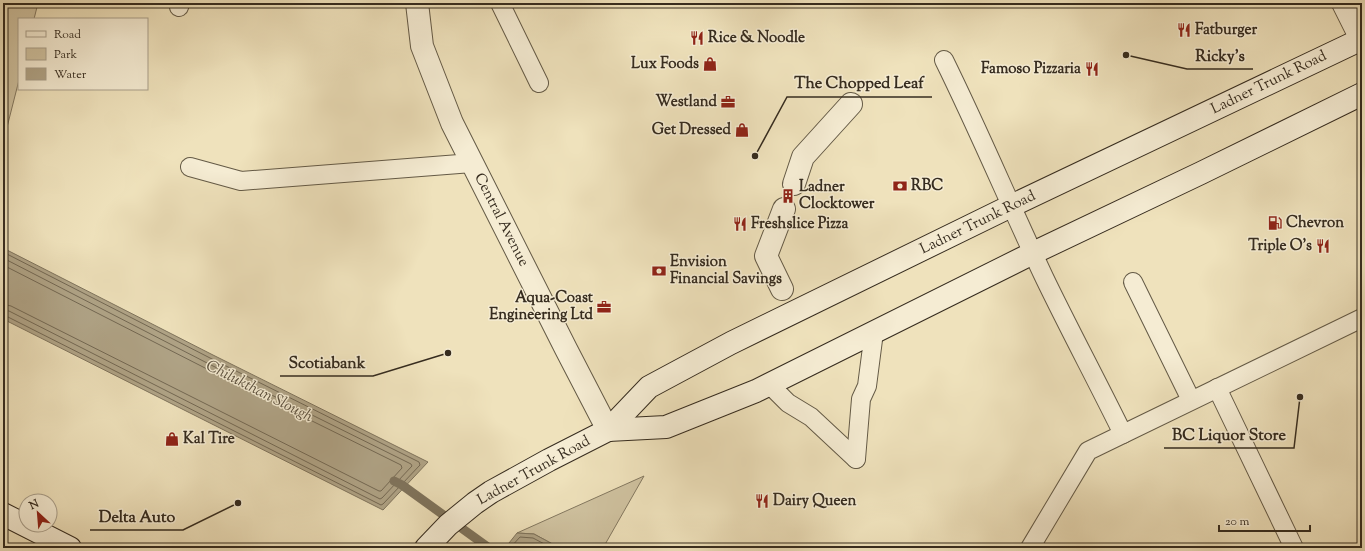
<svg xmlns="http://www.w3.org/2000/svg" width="1365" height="551" viewBox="0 0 1365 551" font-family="'Sorts Mill Goudy',serif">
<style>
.green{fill:#d0c3a1;stroke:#837860}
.water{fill:#b0a487;stroke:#7f745d}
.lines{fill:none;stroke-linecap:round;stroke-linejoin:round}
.shore{stroke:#736853;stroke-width:1}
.stream{stroke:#7f745d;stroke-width:9}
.lane-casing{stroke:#645a46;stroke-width:20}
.street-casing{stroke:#645a46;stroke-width:24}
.secondary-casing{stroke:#362c1f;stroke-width:24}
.lane{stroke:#f5ecd3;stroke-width:18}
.street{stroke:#f5ecd3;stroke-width:22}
.secondary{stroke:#f5ecd3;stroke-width:22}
.labels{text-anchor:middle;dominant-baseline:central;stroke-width:3;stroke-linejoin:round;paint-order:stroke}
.poi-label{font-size:15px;font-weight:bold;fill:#362c1f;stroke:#f5ecd3;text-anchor:start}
.street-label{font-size:15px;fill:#362c1f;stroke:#f5ecd3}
.water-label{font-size:16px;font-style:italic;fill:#5b503e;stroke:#f5ecd3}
.leader{fill:none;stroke:#362c1f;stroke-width:1.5}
.callout-dot{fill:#362c1f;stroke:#f5ecd3;stroke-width:1.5}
.callout-label{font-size:16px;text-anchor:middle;font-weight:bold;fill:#362c1f;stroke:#f5ecd3;stroke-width:3;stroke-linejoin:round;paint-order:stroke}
</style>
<rect width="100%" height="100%" fill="#efe2bc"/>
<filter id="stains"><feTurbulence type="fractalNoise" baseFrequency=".005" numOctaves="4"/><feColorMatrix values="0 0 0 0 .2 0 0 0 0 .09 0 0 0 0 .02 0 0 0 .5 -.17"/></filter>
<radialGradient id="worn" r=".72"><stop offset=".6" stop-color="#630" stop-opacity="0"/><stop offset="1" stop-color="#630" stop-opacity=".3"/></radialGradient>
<g class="green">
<path d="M3 3H38L34 19H19V80L3 143Z"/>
<path d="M644 476 603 548H560L534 534 517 533Z"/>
</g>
<g class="water">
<path d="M3 248 213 355 428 462 383 510 3 319Z"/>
<path d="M517 533 534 534 560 548H505Z"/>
</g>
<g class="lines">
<g class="shore">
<path d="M3 252 212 359 419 462 420 465 383 504 381 505 6 316 3 315"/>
<path d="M3 258 209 364 411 464 412 466 382 498 380 499 9 311 3 310"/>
<path d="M3 265 207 369 401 465 402 468 381 491H379L11 306 3 304"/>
<path d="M510 548 520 537 533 538 552 548"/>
</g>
<path class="stream" d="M394 481 402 485 489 548"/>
<defs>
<g id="lane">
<path d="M500 3 539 83"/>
<path d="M179 7 180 3"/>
<path d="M944 60C979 131 1010 205 1044 277 1069 329 1097 381 1123 434L1088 451 1030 548"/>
<path d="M190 167 241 181 472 163"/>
<path d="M1133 282 1191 400"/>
<path d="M769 384 788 403 811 417 856 459"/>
<path d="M1217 388 1294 548"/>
<path d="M1123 434 1362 318"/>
<path d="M856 459 861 399 867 386 874 332"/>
</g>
<g id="street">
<path d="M417 3 422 46 452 123 566 349 608 430"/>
<path d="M1343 3 1362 41"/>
<path d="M794 184 803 157 851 104"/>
<path d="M782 289 766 256 784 209"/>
</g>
<g id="secondary">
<path d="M608 430 666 427 756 391 1033 253 1201 173 1362 94"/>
<path d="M3 514 70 548"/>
<path d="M426 548 448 525 475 503 491 492 549 460 608 430 649 387 731 343 1011 206 1362 39"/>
</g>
</defs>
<use href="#lane" class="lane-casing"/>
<use href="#street" class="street-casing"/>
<use href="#secondary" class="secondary-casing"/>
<use href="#lane" class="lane"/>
<use href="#street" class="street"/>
<use href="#secondary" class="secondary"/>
</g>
<defs>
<symbol id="restaurant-bare" viewBox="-9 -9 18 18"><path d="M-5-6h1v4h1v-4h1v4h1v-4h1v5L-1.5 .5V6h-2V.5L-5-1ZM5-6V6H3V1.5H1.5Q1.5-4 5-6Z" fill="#8f2418" stroke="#f5ecd3" stroke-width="2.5" paint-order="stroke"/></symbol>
<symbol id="shop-bare" viewBox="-9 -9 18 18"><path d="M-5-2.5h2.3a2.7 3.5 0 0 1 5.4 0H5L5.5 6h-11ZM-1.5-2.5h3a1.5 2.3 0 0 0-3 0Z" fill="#8f2418" stroke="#f5ecd3" stroke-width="2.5" paint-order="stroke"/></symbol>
<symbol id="office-bare" viewBox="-9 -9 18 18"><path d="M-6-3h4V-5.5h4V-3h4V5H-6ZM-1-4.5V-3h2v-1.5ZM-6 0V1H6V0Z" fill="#8f2418" stroke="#f5ecd3" stroke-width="2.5" paint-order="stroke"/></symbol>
<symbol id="bank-bare" viewBox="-9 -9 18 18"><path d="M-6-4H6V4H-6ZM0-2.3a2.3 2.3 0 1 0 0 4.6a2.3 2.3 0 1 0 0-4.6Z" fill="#8f2418" stroke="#f5ecd3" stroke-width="2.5" paint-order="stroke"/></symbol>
<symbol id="building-bare" viewBox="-9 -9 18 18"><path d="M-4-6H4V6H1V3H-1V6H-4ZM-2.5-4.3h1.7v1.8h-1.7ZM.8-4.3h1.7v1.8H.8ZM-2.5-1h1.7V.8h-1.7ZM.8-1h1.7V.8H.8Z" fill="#8f2418" stroke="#f5ecd3" stroke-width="2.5" paint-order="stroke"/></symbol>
<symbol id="fuel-bare" viewBox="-9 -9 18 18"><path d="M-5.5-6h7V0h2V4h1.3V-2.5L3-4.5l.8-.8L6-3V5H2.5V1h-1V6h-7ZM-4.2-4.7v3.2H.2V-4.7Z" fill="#8f2418" stroke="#f5ecd3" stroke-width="2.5" paint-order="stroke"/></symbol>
</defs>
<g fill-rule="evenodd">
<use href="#restaurant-bare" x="1174" y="20" width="20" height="20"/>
<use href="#restaurant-bare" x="687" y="28" width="20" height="20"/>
<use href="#shop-bare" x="700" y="54" width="20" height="20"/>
<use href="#restaurant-bare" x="1082" y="59" width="20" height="20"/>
<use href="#office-bare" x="718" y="92" width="20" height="20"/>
<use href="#shop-bare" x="732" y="120" width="20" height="20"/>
<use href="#bank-bare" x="890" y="176" width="20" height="20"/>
<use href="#building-bare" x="778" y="186" width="20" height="20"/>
<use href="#fuel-bare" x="1265" y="213" width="20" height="20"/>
<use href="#restaurant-bare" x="730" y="214" width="20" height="20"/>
<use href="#restaurant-bare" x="1313" y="236" width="20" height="20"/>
<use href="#bank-bare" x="649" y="261" width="20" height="20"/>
<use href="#office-bare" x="594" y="297" width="20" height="20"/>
<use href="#shop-bare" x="162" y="429" width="20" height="20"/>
<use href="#restaurant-bare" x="752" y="491" width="20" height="20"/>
</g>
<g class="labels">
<g class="poi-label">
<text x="1195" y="30">Fatburger</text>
<text x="708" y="38">Rice &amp; Noodle</text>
<text x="699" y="64" text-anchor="end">Lux Foods</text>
<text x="1081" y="69" text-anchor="end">Famoso Pizzaria</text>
<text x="717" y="102" text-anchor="end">Westland</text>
<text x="731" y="130" text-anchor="end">Get Dressed</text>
<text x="911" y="186">RBC</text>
<text x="799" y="187">Ladner<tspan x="799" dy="17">Clocktower</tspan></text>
<text x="1286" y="223">Chevron</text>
<text x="751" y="224">Freshslice Pizza</text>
<text x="1312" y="246" text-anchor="end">Triple O's</text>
<text x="670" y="262">Envision<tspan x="670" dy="17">Financial Savings</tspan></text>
<text x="593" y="298" text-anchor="end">Aqua-Coast<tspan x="593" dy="17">Engineering Ltd</tspan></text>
<text x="183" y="439">Kal Tire</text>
<text x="773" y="501">Dairy Queen</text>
</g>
<g class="street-label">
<text transform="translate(1269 83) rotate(-26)">Ladner Trunk Road</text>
<text transform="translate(501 220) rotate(63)">Central Avenue</text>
<text transform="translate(978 223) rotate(-26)">Ladner Trunk Road</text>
<text transform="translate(534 471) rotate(-29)">Ladner Trunk Road</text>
</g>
<g class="water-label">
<text transform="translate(259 392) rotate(27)">Chilukthan Slough</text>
</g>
</g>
<path class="leader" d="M1126 55L1187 69H1253M755 156L787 97H932M448 353L373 376H280M1300 397L1294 448H1164M238 503L183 530H90"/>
<g class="callout-dot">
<circle cx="1126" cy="55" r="4"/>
<circle cx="755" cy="156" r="4"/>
<circle cx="448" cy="353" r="4"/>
<circle cx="1300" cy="397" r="4"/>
<circle cx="238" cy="503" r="4"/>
</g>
<g class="callout-label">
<text x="1220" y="61">Ricky's</text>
<text x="859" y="88">The Chopped Leaf</text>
<text x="327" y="368">Scotiabank</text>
<text x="1229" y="440">BC Liquor Store</text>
<text x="137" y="522">Delta Auto</text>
</g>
<rect width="1365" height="551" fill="none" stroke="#efe2bc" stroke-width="16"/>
<rect x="4" y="4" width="1357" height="543" fill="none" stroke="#362c1f" stroke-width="2"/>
<rect x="8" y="8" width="1349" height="535" fill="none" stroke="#362c1f"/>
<rect x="18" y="18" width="130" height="72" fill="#f5ecd3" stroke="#a99f8b"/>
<rect x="26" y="31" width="20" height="6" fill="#f5ecd3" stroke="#a99f8b"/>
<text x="54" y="38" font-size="12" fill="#362c1f">Road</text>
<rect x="26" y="48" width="20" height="12" fill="#d0c3a1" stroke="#a99f8b"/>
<text x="54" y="58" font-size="12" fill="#362c1f">Park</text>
<rect x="26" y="68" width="20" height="12" fill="#b0a487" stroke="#a99f8b"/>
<text x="54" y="78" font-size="12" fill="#362c1f">Water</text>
<g transform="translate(38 513) rotate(334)"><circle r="19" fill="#f5ecd3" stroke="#a99f8b"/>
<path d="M0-3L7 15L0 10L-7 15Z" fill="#8f2418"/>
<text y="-6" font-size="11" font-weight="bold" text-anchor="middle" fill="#362c1f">N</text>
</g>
<path d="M1219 525v6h91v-6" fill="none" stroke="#362c1f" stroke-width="2"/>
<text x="1225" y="525" font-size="12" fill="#362c1f" stroke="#f5ecd3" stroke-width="3" paint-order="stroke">20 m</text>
<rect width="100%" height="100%" filter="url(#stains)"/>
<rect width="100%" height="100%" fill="url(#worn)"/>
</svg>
